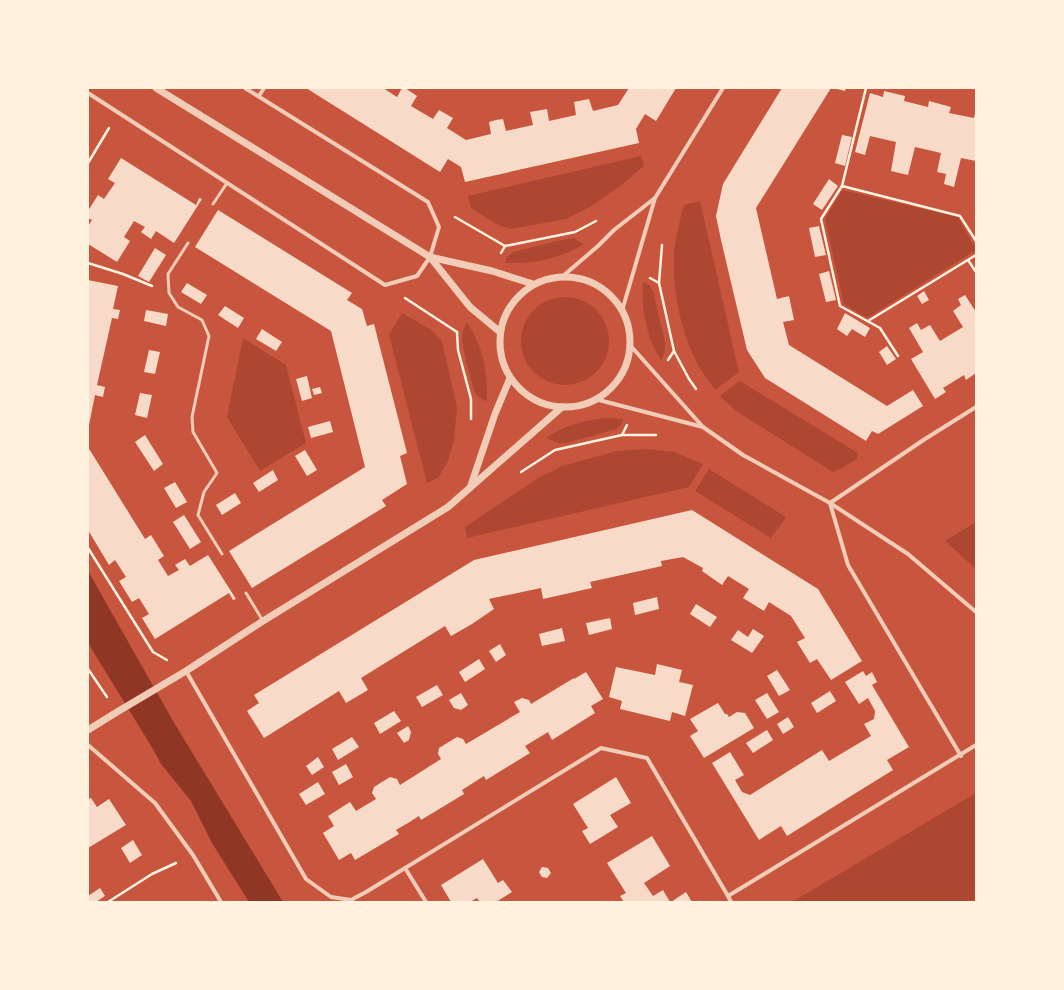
<svg xmlns="http://www.w3.org/2000/svg" width="1064" height="990" viewBox="0 0 1064 990" font-family="Rubik,sans-serif">
<style>
.green{fill:#ae4732}
.water{fill:#8f3625}
.building{fill:#f7dbc8}
.lines{fill:none;stroke-linecap:round;stroke-linejoin:round}
.path{stroke:#fff3e0;stroke-width:2.5}
.service{stroke:#f1ccb7;stroke-width:3}
.minor{stroke:#f1ccb7;stroke-width:4}
.tertiary{stroke:#f1ccb7;stroke-width:7}
</style>
<rect width="100%" height="100%" fill="#c8553d"/>
<g class="green">
<path d="M641 156 644 166 620 186 590 207 566 219 511 229 498 225 471 208 468 196Z"/>
<path d="M842 190 958 217 976 250 867 318 844 304 825 219Z"/>
<path d="M700 201 739 372 715 390C710 382 704 375 699 367 681 333 672 292 674 254 675 237 680 221 684 205Z"/>
<path d="M574 238 583 244V245C556 259 535 264 505 263L507 257 513 252 566 239Z"/>
<path d="M643 282 648 284 653 291 665 342V351L661 360C646 337 641 308 643 282Z"/>
<circle cx="565" cy="341" r="44"/>
<path d="M402 313 433 331 442 342 457 407 454 440 448 461 439 477 427 483 389 335Z"/>
<path d="M467 322C484 350 487 369 487 401 482 400 479 398 476 394 472 387 463 349 462 339 462 333 464 327 467 322Z"/>
<path d="M243 338 286 365 306 443 260 471 227 417Z"/>
<path d="M740 381 858 453 857 459 840 469 833 472 736 411 720 396Z"/>
<path d="M607 418 623 419 621 425 617 429 566 443H558L546 438C564 425 585 420 607 418Z"/>
<path d="M647 449 674 452 703 464 689 487 467 538 465 527 538 478 562 466 617 451Z"/>
<path d="M709 469 786 517 771 538 695 491Z"/>
<path d="M976 522V569L945 541Z"/>
<path d="M976 793V902H792Z"/>
</g>
<path class="water" d="M88 571 173 721 283 902H249L212 843 191 801 161 764 153 749 88 643Z"/>
<g class="building">
<path d="M306 88H383L397 97 402 88H405L417 96 411 106 433 119 439 110 453 118 447 128 466 140 491 134 489 122 496 120 503 119 506 131 533 125 530 112 547 109 549 121 576 115 574 102 589 99 593 111 618 105 629 88H676L656 121 645 114 636 129 639 143 465 182 461 167 448 159 440 172Z"/>
<path d="M782 88H831L756 208 777 299 789 296 794 320 783 322 789 345 887 406 913 390 923 406 878 434 872 431 866 441 765 378 747 350 721 240 716 216 723 184Z"/>
<path d="M833 88H846L845 91Z"/>
<path d="M884 91 905 96 904 101 928 107 929 101 951 107 949 113 974 118 975 113H976V161L961 158 954 187 944 184 946 174 937 172 941 153 915 147 908 175 891 171 896 142 870 136 865 155 855 152 870 93 883 97Z"/>
<path d="M842 135 852 137 845 166 835 163Z"/>
<path d="M121 158 196 205 199 198 202 199 174 243 156 231 151 239 141 232 145 227 134 221 124 237 130 241 117 262 88 244V226L92 220 88 218V211L98 195 104 199 115 183 108 179Z"/>
<path d="M829 179 838 186 822 210 813 204Z"/>
<path d="M218 210 352 293 347 300 362 309 367 326 374 324 407 453 400 456 407 484 382 500 386 506 252 588 229 551 365 467 331 331 195 247Z"/>
<path d="M819 226 826 255 815 257 809 228Z"/>
<path d="M155 248 166 255 149 282 138 276Z"/>
<path d="M829 271 836 300 826 302 819 274Z"/>
<path d="M88 280 118 286 113 309 120 310 118 319 112 318 97 385 105 387 103 397 95 395 89 425Z"/>
<path d="M187 283 207 295 201 304 181 292Z"/>
<path d="M924 291 929 300 922 304 917 296Z"/>
<path d="M965 295 976 312V373L966 380 964 375 943 388 946 392 935 399 911 359 923 352 909 328 917 323 921 330 930 325 940 341 963 327 953 311 961 305 958 299Z"/>
<path d="M225 306 244 318 238 328 218 315Z"/>
<path d="M146 310 168 314 166 326 144 321Z"/>
<path d="M845 313 870 328 865 337 852 329 847 336 837 329Z"/>
<path d="M262 329 282 342 276 351 256 339Z"/>
<path d="M887 346 896 359 887 365 879 352Z"/>
<path d="M149 350 160 352 155 374 144 372Z"/>
<path d="M307 376 312 398 302 401 296 379Z"/>
<path d="M320 387 322 393 314 395 312 389Z"/>
<path d="M140 393 152 395 147 418 135 415Z"/>
<path d="M330 421 333 432 311 438 308 427Z"/>
<path d="M145 435 163 464 154 471 135 442Z"/>
<path d="M88 447 145 539 151 535 164 556 158 560 168 576 179 570 175 565 185 559 190 566 208 555 236 599 233 600 229 593 155 639 142 618 149 614 139 598 132 602 119 581 126 577 115 560 109 565 88 530Z"/>
<path d="M305 450 317 470 307 476 295 456Z"/>
<path d="M273 470 278 480 259 492 253 483Z"/>
<path d="M175 482 187 502 176 508 164 488Z"/>
<path d="M235 493 241 503 222 515 216 505Z"/>
<path d="M692 510 818 589 862 661 831 680 817 659 810 663 797 642 805 638 791 616 769 602 764 611 743 598 749 589 728 576 722 585 702 571 703 568 683 557 661 561 662 566 590 582 592 588 543 599 541 588 489 599 494 609 472 624 451 636 445 626 361 678 368 690 346 703 339 691 264 738 247 711 259 703 254 695 474 560Z"/>
<path d="M184 515 201 542 190 549 173 522Z"/>
<path d="M657 597 659 609 635 615 633 603Z"/>
<path d="M696 604 717 617 710 627 690 614Z"/>
<path d="M610 618 612 629 589 635 586 623Z"/>
<path d="M562 628 565 641 542 646 539 634Z"/>
<path d="M753 629 764 636 752 653 731 640 738 630 748 637Z"/>
<path d="M500 644 506 655 496 662 489 651Z"/>
<path d="M479 659 485 669 465 682 459 672Z"/>
<path d="M657 664 682 670 679 682 693 685 685 716 672 712 670 721 620 709 622 701 609 697 616 667 655 675Z"/>
<path d="M777 670 790 690 779 696 767 676Z"/>
<path d="M863 671 866 676 872 672 877 682 872 685 909 747 887 760 893 770 851 796 787 836 781 826 759 840 712 763 730 752 744 775 735 780 742 792 750 795 822 750 829 761 871 736 864 724 874 719 875 711 868 698 859 704 845 682Z"/>
<path d="M586 672 603 699 591 706 595 713 552 740 548 732 525 746 530 753 486 780 484 776 462 790 464 794 421 820 419 816 408 823 396 830 399 834 355 860 351 853 339 860 323 833 334 826 328 816 350 802 356 811 376 799 372 793 374 787 390 777 397 779 400 785 441 759 438 754 439 748 457 737 463 739 466 744 520 712 514 702 522 698 529 700 531 704 574 678V679Z"/>
<path d="M437 685 443 695 422 707 416 697Z"/>
<path d="M830 691 836 701 817 713 811 703Z"/>
<path d="M461 693 468 705 461 710 454 708 449 700Z"/>
<path d="M767 693 779 712 767 719 755 700Z"/>
<path d="M718 703 725 714H727L729 717 737 712 745 713 754 728 704 758 690 736 698 731 690 719Z"/>
<path d="M394 711 401 721 380 734 374 723Z"/>
<path d="M788 717 794 727 783 734 777 724Z"/>
<path d="M408 726 411 732 409 740 404 743 397 733Z"/>
<path d="M767 730 773 740 753 753 746 743Z"/>
<path d="M352 737 359 747 338 760 332 749Z"/>
<path d="M318 757 324 767 312 775 306 766Z"/>
<path d="M346 764 353 777 339 785 332 772Z"/>
<path d="M616 777 631 803 610 815 618 827 590 844 582 831 588 828 573 804Z"/>
<path d="M318 782 325 794 306 805 299 794Z"/>
<path d="M91 798 97 807 109 799 126 825 88 848V799Z"/>
<path d="M652 836 670 866 644 883 653 896 663 890 670 902H624L620 896 626 893 607 863Z"/>
<path d="M133 840 142 855 130 863 121 848Z"/>
<path d="M483 859 498 883 503 880 512 892 496 902H480L477 898 470 902H451L441 885Z"/>
<path d="M542 867 548 868 551 873 547 878 542 877 539 872Z"/>
<path d="M100 888 105 896 96 902H88V896Z"/>
<path d="M686 892 692 902H671Z"/>
</g>
<g class="lines">
<g class="path">
<path d="M88 163 109 128"/>
<path d="M842 186 866 88"/>
<path d="M455 217 505 246"/>
<path d="M662 245 659 283 674 351 689 379 696 389"/>
<path d="M501 253 505 246 575 232 596 221"/>
<path d="M968 260 976 272"/>
<path d="M88 263 123 274 152 286"/>
<path d="M650 278 659 283"/>
<path d="M405 298 457 332"/>
<path d="M868 321 976 255"/>
<path d="M457 332 458 350 471 399V419"/>
<path d="M898 356 880 328 840 306 821 219 842 186 960 216 976 241"/>
<path d="M668 360 674 351"/>
<path d="M622 435 627 425"/>
<path d="M521 472 555 450 622 435H656"/>
<path d="M88 548 153 652 167 660"/>
<path d="M88 669 107 697"/>
<path d="M108 902 152 874 176 863"/>
</g>
<g class="service">
<path d="M213 204 227 183"/>
<path d="M188 243 168 274 169 293 178 307 202 320 209 336 192 417 193 432 217 473 204 492 198 515 222 554"/>
<path d="M246 593 263 621"/>
</g>
<g class="minor">
<path d="M88 93 385 285 417 276 430 257 439 227 428 202 245 88"/>
<path d="M259 96 264 88"/>
<path d="M563 276 598 246 614 230 655 198"/>
<path d="M622 311 655 198 723 88"/>
<path d="M629 344 703 427 743 455 830 503 908 554 976 612"/>
<path d="M595 399 703 427"/>
<path d="M186 671 306 879 331 897 351 900 366 892 601 748 647 758 728 896 976 745"/>
<path d="M88 745 155 803 193 855 221 902"/>
<path d="M961 756 848 565 830 503 925 439 976 407"/>
<path d="M405 868 426 902"/>
<path d="M728 896 731 902"/>
</g>
<g class="tertiary">
<path d="M156 88 430 257 492 271 533 284"/>
<path d="M430 257 470 307 500 332"/>
<circle cx="565" cy="342" r="65"/>
<path d="M470 488 495 414 510 378"/>
<path d="M88 730 117 712 186 671 263 621 448 507 562 407"/>
</g>
</g>
<rect width="1064" height="990" fill="none" stroke="#fff3e0" stroke-width="178"/>
</svg>
